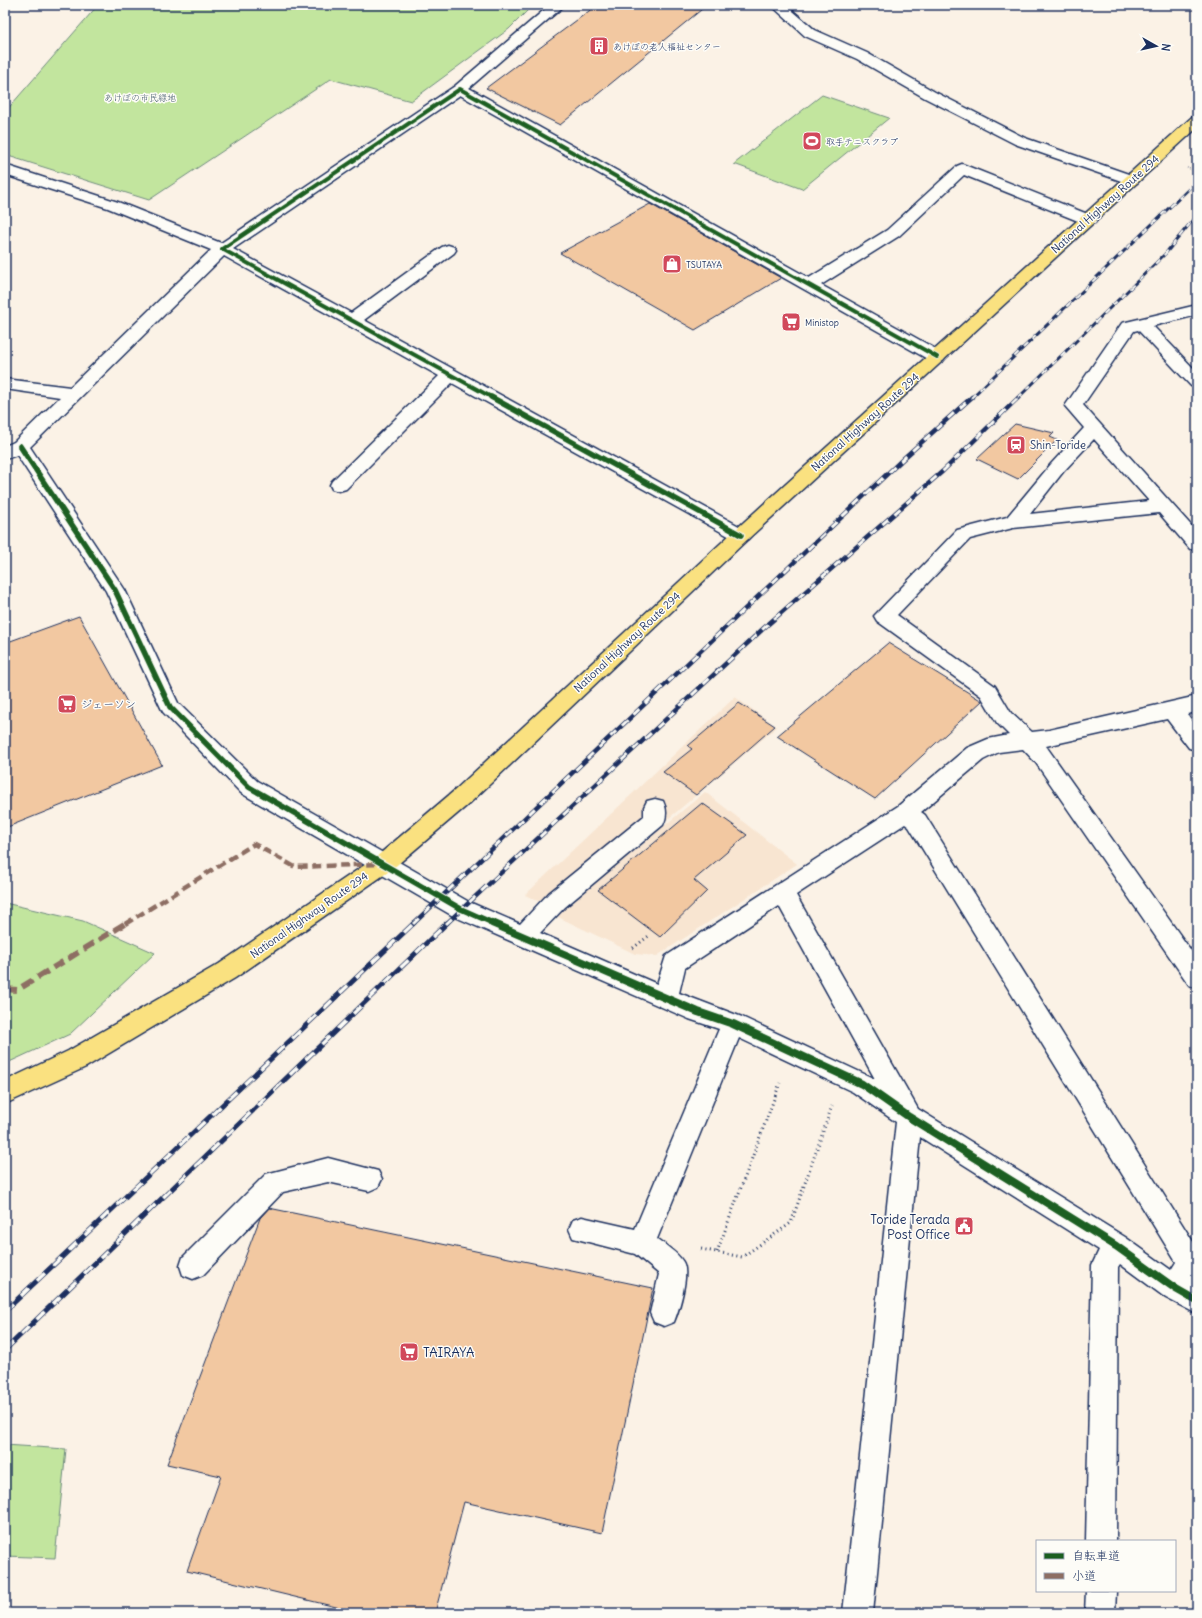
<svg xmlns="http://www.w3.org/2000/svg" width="1202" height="1618" viewBox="0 0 1202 1618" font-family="Delius,'Klee One',sans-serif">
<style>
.built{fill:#f8e5d1}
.green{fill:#c2e59e;stroke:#6e8a7e}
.building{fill:#f2c8a1;stroke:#1b2f5e}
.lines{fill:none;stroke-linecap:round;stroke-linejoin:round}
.minor-casing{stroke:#1b2f5e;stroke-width:3}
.highway-casing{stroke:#1b2f5e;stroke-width:3}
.path-far1{stroke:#1b2f5e;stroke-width:1.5;stroke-dasharray:0.5 2;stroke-linecap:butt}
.path{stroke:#1b2f5e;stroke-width:3;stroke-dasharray:1 3.5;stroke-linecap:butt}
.minor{fill:#fdfcf7;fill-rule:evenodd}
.highway{fill:#fae180;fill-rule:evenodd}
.rail-far2-casing{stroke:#1b2f5e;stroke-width:3}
.rail-far1-casing{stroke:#1b2f5e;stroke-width:4.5}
.rail-casing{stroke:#1b2f5e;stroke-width:5}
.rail-far2{stroke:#fdfcf7;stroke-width:2;stroke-dasharray:6;stroke-linecap:butt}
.rail-far1{stroke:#fdfcf7;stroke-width:3;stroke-dasharray:8;stroke-linecap:butt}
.rail{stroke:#fdfcf7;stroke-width:3.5;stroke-dasharray:11;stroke-linecap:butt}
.quiet-far1{stroke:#8d6e63;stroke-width:4.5;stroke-dasharray:9 4.5;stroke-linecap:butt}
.quiet{stroke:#8d6e63;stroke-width:6;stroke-dasharray:12 6;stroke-linecap:butt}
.cycleway-far2-casing{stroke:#fdfcf7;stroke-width:5.5}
.cycleway-far1-casing{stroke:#fdfcf7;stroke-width:8}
.cycleway-casing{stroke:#fdfcf7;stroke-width:10}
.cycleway-far2{stroke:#1b5e20;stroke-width:4}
.cycleway-far1{stroke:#1b5e20;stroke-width:5.5}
.cycleway{stroke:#1b5e20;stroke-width:8}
.labels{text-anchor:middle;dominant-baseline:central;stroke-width:3;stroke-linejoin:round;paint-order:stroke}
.far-poi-label{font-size:9px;fill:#1b2f5e;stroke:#fdfcf7;text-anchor:start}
.far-park-label{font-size:9px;fill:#455c6e;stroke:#fdfcf7}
.street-label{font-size:11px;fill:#1b2f5e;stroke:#fdfcf7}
.poi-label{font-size:11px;fill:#1b2f5e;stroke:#fdfcf7;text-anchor:start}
.near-poi-label{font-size:13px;fill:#1b2f5e;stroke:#fdfcf7;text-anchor:end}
</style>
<rect width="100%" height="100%" fill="#fbf2e6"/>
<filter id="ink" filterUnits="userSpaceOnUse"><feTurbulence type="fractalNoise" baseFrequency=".025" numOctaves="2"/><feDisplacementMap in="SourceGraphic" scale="8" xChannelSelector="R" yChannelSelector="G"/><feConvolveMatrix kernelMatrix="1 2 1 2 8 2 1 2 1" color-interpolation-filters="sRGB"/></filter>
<g filter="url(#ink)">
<g class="built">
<path d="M735 697 777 727 559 911 525 895Z"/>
<path d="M705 792 797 864 657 956 635 954 556 916Z"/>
</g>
<g class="green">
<path d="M98 5H533L509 29 411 101 331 79 149 200 5 155V112Z"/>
<path d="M822 95 889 118 802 189 734 164Z"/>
<path d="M5 903 83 921 155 953 70 1034 5 1064Z"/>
<path d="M5 1445 66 1449 55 1558 5 1556Z"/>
</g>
<g class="building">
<path d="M597 5H707L560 125 486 88Z"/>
<path d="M650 204 781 278 695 330 560 253Z"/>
<path d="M1015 424 1054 433 1050 437 1057 440 1018 479 977 459Z"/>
<path d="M79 616 162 765 5 828V643Z"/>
<path d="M888 643 982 701 875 799 777 736Z"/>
<path d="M739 703 775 726 696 795 663 772 692 749 688 746Z"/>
<path d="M702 803 747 835 694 880 707 891 660 937 598 890Z"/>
<path d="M269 1208 653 1288 602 1533 464 1502 435 1613H361L187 1571 221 1476 167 1464 260 1218Z"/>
</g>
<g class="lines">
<defs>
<g id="minor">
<path d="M550 5H565L469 88 809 278 887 230 957 166 962 164 1095 217 1097 220 1095 223H1083L964 175 899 236 821 285 943 353 946 357 943 361 937 362 931 361 460 95 233 249 351 313 442 247 448 245 454 247 456 250 454 253 364 320 748 531 751 535 748 539 741 541 734 539 452 383 346 489 339 491 332 489 330 485 332 481 439 376 224 256 30 447 125 590 178 703 257 781 469 902 520 924 549 893 644 816V807L647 801 655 799 663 801C667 809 667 817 663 825L565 907 540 933 657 984 666 956 898 806 967 748 988 739 1009 735 997 723 981 696 877 621 874 616 957 530 1007 517 1051 464 1084 428 1065 406 1122 323 1197 305V315L1153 326 1197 372V387L1191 386 1138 330 1134 331 1083 405 1197 532V550L1190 549 1159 513 1013 528 970 539 897 615 995 686 1011 713 1032 732 1049 730 1197 696V712L1187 714 1197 727V750L1189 748 1167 719 1046 746 1197 959V988L1189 985 1036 763 1023 749 999 752 983 760 921 812 925 815 1197 1248V1275L1193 1284 1197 1286V1314L1166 1298 1120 1264 1118 1267 1116 1541H1086L1092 1265 1099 1250 920 1137 873 1613H843L896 1122 853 1092 739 1038 657 1239C665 1245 678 1253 683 1262 690 1273 679 1310 674 1322L664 1326 654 1322 650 1313 659 1274 635 1254 573 1238 569 1229 573 1220 582 1217 635 1229 719 1029 689 1019 453 916 241 793 163 712 106 591 17 455 5 459V446L14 442 60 397 5 389V379L70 387 211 250 108 208 5 175V165L118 202 221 243 455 86ZM1094 439 1149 501 1030 514 1063 472ZM905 824 909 827 1176 1262 1171 1270 1125 1237 918 1109 796 895ZM779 906 875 1079 742 1017 679 993 685 968Z"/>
<path d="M771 5H786L815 30 867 53 935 92 1025 138 1137 177 1140 180 1137 183H1127L1015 144 925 98 857 59 805 36Z"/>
<path d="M328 1158 378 1171 382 1179 378 1187 369 1191 328 1182 283 1192 203 1275 193 1279 183 1275 180 1266 183 1257 266 1174Z"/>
<path d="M1086 1591H1116L1115 1613H1085Z"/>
</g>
<path id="highway" d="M1197 116V128L748 539 470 803 391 870 235 978 86 1067 5 1104V1081L68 1051 219 964 375 858 454 791 734 531 1192 117Z"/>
</defs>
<use href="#minor" class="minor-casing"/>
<use href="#highway" class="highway-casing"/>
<path class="path-far1" d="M1187 168 1197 171"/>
<g class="path">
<path d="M633 948 650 935"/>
<path d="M701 1249 742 1257 791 1223 832 1106"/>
<path d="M717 1252 780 1083"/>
</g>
<use href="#minor" class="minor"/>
<use href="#highway" class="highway"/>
<defs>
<g id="rail-far2">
<path d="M971 398 1197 181"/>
<path d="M1018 398 1165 254 1197 215"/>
</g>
<g id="rail-far1">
<path d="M413 924 905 457 972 397"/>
<path d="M446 924 765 627 943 471 1019 397"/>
</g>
<g id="rail">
<path d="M5 1311 414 923"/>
<path d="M5 1350 447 923"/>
</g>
</defs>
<use href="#rail-far2" class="rail-far2-casing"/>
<use href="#rail-far1" class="rail-far1-casing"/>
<use href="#rail" class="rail-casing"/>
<use href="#rail-far2" class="rail-far2"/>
<use href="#rail-far1" class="rail-far1"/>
<use href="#rail" class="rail"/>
<path class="quiet-far1" d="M125 924 254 844 295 867 381 864"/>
<path class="quiet" d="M5 989 17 990 126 923"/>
<defs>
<path id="cycleway-far2" d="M493 398 222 249 460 89 937 357"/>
<g id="cycleway-far1">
<path d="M491 397 741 535"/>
<path d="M20 446 115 590 170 707 249 787 461 909 495 924"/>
</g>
<path id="cycleway" d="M492 923 698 1012 733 1024 862 1084 909 1117 1116 1246 1176 1289 1197 1301"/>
</defs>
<use href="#cycleway-far2" class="cycleway-far2-casing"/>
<use href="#cycleway-far1" class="cycleway-far1-casing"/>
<use href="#cycleway" class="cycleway-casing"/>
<use href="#cycleway-far2" class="cycleway-far2"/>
<use href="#cycleway-far1" class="cycleway-far1"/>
<use href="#cycleway" class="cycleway"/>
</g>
</g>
<defs>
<symbol id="building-square" viewBox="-11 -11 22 22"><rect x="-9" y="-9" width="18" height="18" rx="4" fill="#d1495b" stroke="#fdfcf7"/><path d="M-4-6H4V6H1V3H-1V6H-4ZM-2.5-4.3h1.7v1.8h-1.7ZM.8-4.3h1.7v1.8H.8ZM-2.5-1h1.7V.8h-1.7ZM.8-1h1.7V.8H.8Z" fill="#fff"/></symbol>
<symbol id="stadium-square" viewBox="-11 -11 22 22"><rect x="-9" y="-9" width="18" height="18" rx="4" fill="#d1495b" stroke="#fdfcf7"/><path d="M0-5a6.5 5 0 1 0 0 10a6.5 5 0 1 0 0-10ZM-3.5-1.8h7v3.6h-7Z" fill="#fff"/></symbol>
<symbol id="shop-square" viewBox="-11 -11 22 22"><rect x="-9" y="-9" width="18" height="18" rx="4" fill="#d1495b" stroke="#fdfcf7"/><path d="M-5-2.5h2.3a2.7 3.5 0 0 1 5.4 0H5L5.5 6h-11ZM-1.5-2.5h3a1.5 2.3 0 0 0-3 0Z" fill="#fff"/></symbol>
<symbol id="supermarket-square" viewBox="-11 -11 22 22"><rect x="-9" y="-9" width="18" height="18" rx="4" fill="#d1495b" stroke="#fdfcf7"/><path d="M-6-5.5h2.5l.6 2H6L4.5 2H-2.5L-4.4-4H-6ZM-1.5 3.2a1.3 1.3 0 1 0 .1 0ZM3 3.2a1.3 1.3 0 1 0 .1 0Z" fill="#fff"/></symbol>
<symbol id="station-square" viewBox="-11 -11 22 22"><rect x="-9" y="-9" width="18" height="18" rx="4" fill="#d1495b" stroke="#fdfcf7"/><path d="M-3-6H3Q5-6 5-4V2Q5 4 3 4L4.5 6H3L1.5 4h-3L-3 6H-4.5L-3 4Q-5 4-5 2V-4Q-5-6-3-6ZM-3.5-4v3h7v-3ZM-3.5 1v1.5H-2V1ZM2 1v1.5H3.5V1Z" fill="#fff"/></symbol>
<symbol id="civic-square" viewBox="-11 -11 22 22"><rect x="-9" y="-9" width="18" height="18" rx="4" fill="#d1495b" stroke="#fdfcf7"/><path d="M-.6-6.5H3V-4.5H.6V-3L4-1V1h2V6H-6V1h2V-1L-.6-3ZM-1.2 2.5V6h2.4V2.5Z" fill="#fff"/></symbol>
</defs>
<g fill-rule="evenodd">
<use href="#building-square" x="588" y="35" width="22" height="22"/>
<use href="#stadium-square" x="801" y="130" width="22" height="22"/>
<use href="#shop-square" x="661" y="253" width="22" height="22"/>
<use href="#supermarket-square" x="780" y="311" width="22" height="22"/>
<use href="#station-square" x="1005" y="434" width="22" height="22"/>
<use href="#supermarket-square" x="56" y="693" width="22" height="22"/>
<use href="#civic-square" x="953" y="1215" width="22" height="22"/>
<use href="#supermarket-square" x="398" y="1341" width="22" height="22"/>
</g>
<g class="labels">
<g class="far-poi-label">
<text x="613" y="46">あけぼの老人福祉センター</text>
<text x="826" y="141">取手テニスクラブ</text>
<text x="686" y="264">TSUTAYA</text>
<text x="805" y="322">Ministop</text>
</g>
<g class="far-park-label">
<text x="140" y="97">あけぼの市民緑地</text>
</g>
<g class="street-label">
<text transform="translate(1105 204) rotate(-42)">National Highway Route 294</text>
<text transform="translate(865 422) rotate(-42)">National Highway Route 294</text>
<text transform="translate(627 642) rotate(-43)">National Highway Route 294</text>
<text transform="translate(309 915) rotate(-35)">National Highway Route 294</text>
</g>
<g class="poi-label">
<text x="1030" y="445">Shin-Toride</text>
<text x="81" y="704">ジェーソン</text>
</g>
<g class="near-poi-label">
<text x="950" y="1219">Toride Terada<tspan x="950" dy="15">Post Office</tspan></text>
<text x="423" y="1352" text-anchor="start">TAIRAYA</text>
</g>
</g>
<rect width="1202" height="1618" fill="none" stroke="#fdfcf7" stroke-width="20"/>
<rect x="10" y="10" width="1182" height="1598" fill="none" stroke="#1b2f5e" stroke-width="1.5" filter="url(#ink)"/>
<rect x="1036" y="1540" width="140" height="52" fill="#fdfcf7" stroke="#a3aaba"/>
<rect x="1044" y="1553" width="20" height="6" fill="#1b5e20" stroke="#a3aaba"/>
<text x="1072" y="1560" font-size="12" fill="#1b2f5e">自転車道</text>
<rect x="1044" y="1573" width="20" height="6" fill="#8d6e63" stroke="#a3aaba"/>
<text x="1072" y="1580" font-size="12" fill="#1b2f5e">小道</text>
<g transform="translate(1156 46) rotate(98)" stroke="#fdfcf7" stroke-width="3" paint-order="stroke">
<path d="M0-3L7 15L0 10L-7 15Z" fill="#1b2f5e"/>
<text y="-6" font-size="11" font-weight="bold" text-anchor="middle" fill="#1b2f5e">N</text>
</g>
</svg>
